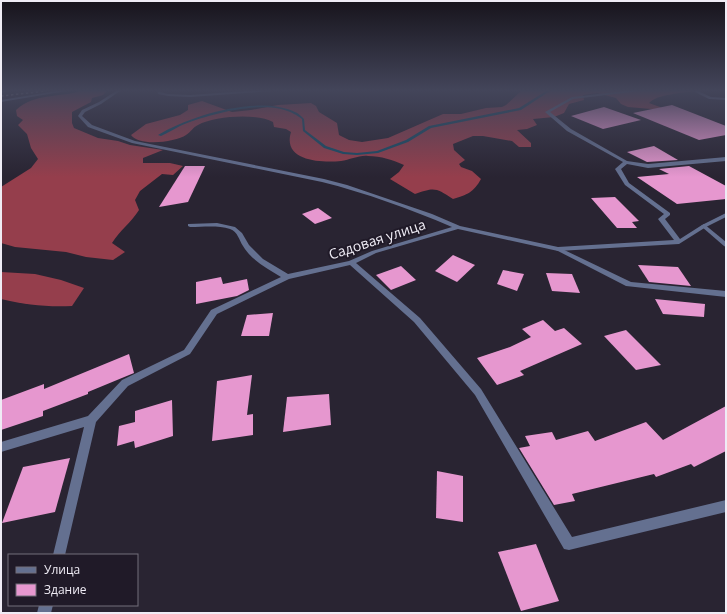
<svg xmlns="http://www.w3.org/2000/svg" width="727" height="614" viewBox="0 0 727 614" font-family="'Open Sans',sans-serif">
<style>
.forest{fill:#953e4c}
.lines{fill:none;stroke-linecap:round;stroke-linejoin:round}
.stream{fill:#174c66;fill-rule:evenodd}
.building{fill:#e697cf}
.service{fill:#647090;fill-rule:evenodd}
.minor{fill:#647090;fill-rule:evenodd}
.rail{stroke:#b2afb9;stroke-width:1.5;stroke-dasharray:2.5 2.5;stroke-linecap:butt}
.labels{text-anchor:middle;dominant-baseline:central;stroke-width:4;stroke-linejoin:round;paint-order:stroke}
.street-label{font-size:14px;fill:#efecf5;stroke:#201a28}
</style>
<rect width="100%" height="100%" fill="#292432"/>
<g class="forest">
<path d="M80 91H107L103 95 92 98 91 102 72 112V123L74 128 98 138 118 141 130 145 163 150 143 158V163H170L183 166 173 175 162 174 140 191 135 200 139 210C131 223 120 230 112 243L125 252 113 260 86 257 66 252 15 247 1 243V187L31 168 38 159 31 148 27 134 18 125 23 120 17 116 16 110C35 93 57 98 80 91Z"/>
<path d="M521 91H695C683 93 657 94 649 103L660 107 663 110 628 107 621 104 616 98 597 93 583 95 584 100 569 104 564 113 554 117 533 119 537 125 527 129 517 130 531 143V147H519L512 141 483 136H473L453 144 454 150 465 160 459 164 461 167 472 171 481 179C474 192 467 195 453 199 436 188 435 187 415 194L390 179 399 172 404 165C393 160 381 156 368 156 359 155 350 160 341 161 321 163 282 161 291 132L286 129 274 127 273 122C257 113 214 116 198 125 193 127 191 132 186 135 176 142 139 147 131 135L146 124 180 115 188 110V105L202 101 232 112 251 110 278 105 311 103 316 106 319 112 337 123 339 135 349 140 362 142 388 138 443 114H461L486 108 502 107 506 105Z"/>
<path d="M1 272 35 274 61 280 84 288 72 306C46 307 26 305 1 299Z"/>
</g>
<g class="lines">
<path class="stream" d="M546 91H550L521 110 431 128 408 142 378 153 357 155 343 154 324 148 303 131 302 119C299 117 297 115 294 114 267 98 208 114 180 126 174 129 168 133 161 136L158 135C191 115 258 95 295 112 298 113 301 116 304 119L305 130 326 146 344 152 357 153 377 151 406 140 429 126 519 108Z"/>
</g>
<g class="building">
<path d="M672 105 726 126V135L699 140 633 113Z"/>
<path d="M604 107 641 120 603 129 571 116Z"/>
<path d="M654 146 678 160 647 162 627 152Z"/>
<path d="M185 166H205L188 202 159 207Z"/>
<path d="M689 166 726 186V199L677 204 637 177 669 174 659 169Z"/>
<path d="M615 197 639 221 632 222 637 228H617L591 198Z"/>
<path d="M318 208 332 218 315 224 302 214Z"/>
<path d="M453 255 475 265 457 282 435 271Z"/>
<path d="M638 265 678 267 691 286 649 282Z"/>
<path d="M401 266 416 280 391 290 376 275Z"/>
<path d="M503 270 524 274 517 291 497 284Z"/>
<path d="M546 273 572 274 580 293 552 291Z"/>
<path d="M221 277 223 284 247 279 249 290 237 296 196 304V282Z"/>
<path d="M655 299 705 304 704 317 663 314Z"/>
<path d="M273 313 269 336H241L247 315Z"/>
<path d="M543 320 555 331 564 328 582 344 520 371 524 375 497 385 477 358 510 347 531 337 522 329Z"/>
<path d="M626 330 661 365 636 370 604 336Z"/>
<path d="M129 354 134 373 88 392V394L43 411V416L1 430V400L44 384V389Z"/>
<path d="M252 375 247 415 253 414V435L212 441 217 381Z"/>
<path d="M329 394 331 425 283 432 287 397Z"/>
<path d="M172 400 173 436 135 448 134 441 117 446 119 426 135 422V411Z"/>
<path d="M726 406V451L694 467 691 464 656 477 654 474 572 494 575 501 554 505 519 448 530 446 525 436 552 432 556 440 588 431 595 441 646 422 663 440Z"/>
<path d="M70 458 55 512 2 523 23 467Z"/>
<path d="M437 471 463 476V522L436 518Z"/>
<path d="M536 544 559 601 521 611 498 552Z"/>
</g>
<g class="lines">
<g class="service">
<path d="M704 224 726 242V247L724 246 702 227 701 226Z"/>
<path d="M558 247 631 282 726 291V297L626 286 556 250 555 249 556 248Z"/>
</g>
<g class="minor">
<path d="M1 91H8L1 93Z"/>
<path d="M56 91H67L1 102V100Z"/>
<path d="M116 91H120L101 104 85 112 82 116 92 125 135 141 324 179 347 185 432 214 460 226 558 247 674 240 658 219 664 214 625 185 615 169 623 162 567 131 545 112 572 97 624 91H640L573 99 550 112 571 129 627 161 648 164 726 157V161L648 168 627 164 621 169 629 183 670 213V215L665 219 680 239 702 225 726 213V217L706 227 679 244 558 251 458 229 376 253 356 263 420 318 481 389 572 537 726 500V512L569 550 564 549 475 395 414 322 350 265 289 279 217 314 190 354 128 386 96 422 65 555H53L84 427 1 452V442L88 416 122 380 184 350 211 310 281 277C267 268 252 261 243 246 239 240 238 232 230 229 218 225 203 227 190 227L188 226V224L217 223 235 227 242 233 249 245 263 259 288 274 349 261 372 251 452 227C410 209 366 193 322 182L132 143 88 127 78 116 82 110 99 102Z"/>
<path d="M157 91 168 94 190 95 245 91H272L190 97 168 96 158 94Z"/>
<path d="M693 91H698L711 97 726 98V100L709 99Z"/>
<path d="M39 605H53L51 613H37Z"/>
</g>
<path class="rail" d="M1 96 46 91"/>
</g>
<linearGradient id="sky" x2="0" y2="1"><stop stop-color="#17141c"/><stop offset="0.51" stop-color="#43455a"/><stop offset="1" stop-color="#43455a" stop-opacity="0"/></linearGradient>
<rect width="727" height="177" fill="url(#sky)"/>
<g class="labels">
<g class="street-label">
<text transform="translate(377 239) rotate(-18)">Садовая улица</text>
</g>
</g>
<rect width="727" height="614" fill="none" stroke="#efecf5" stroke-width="4"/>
<rect x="8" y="554" width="130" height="52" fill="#201a28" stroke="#736e7a"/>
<rect x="16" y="567" width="20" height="6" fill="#647090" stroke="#736e7a"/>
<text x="44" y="574" font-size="12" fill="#efecf5">Улица</text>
<rect x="16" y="584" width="20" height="12" fill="#e697cf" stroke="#736e7a"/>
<text x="44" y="594" font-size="12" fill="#efecf5">Здание</text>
</svg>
